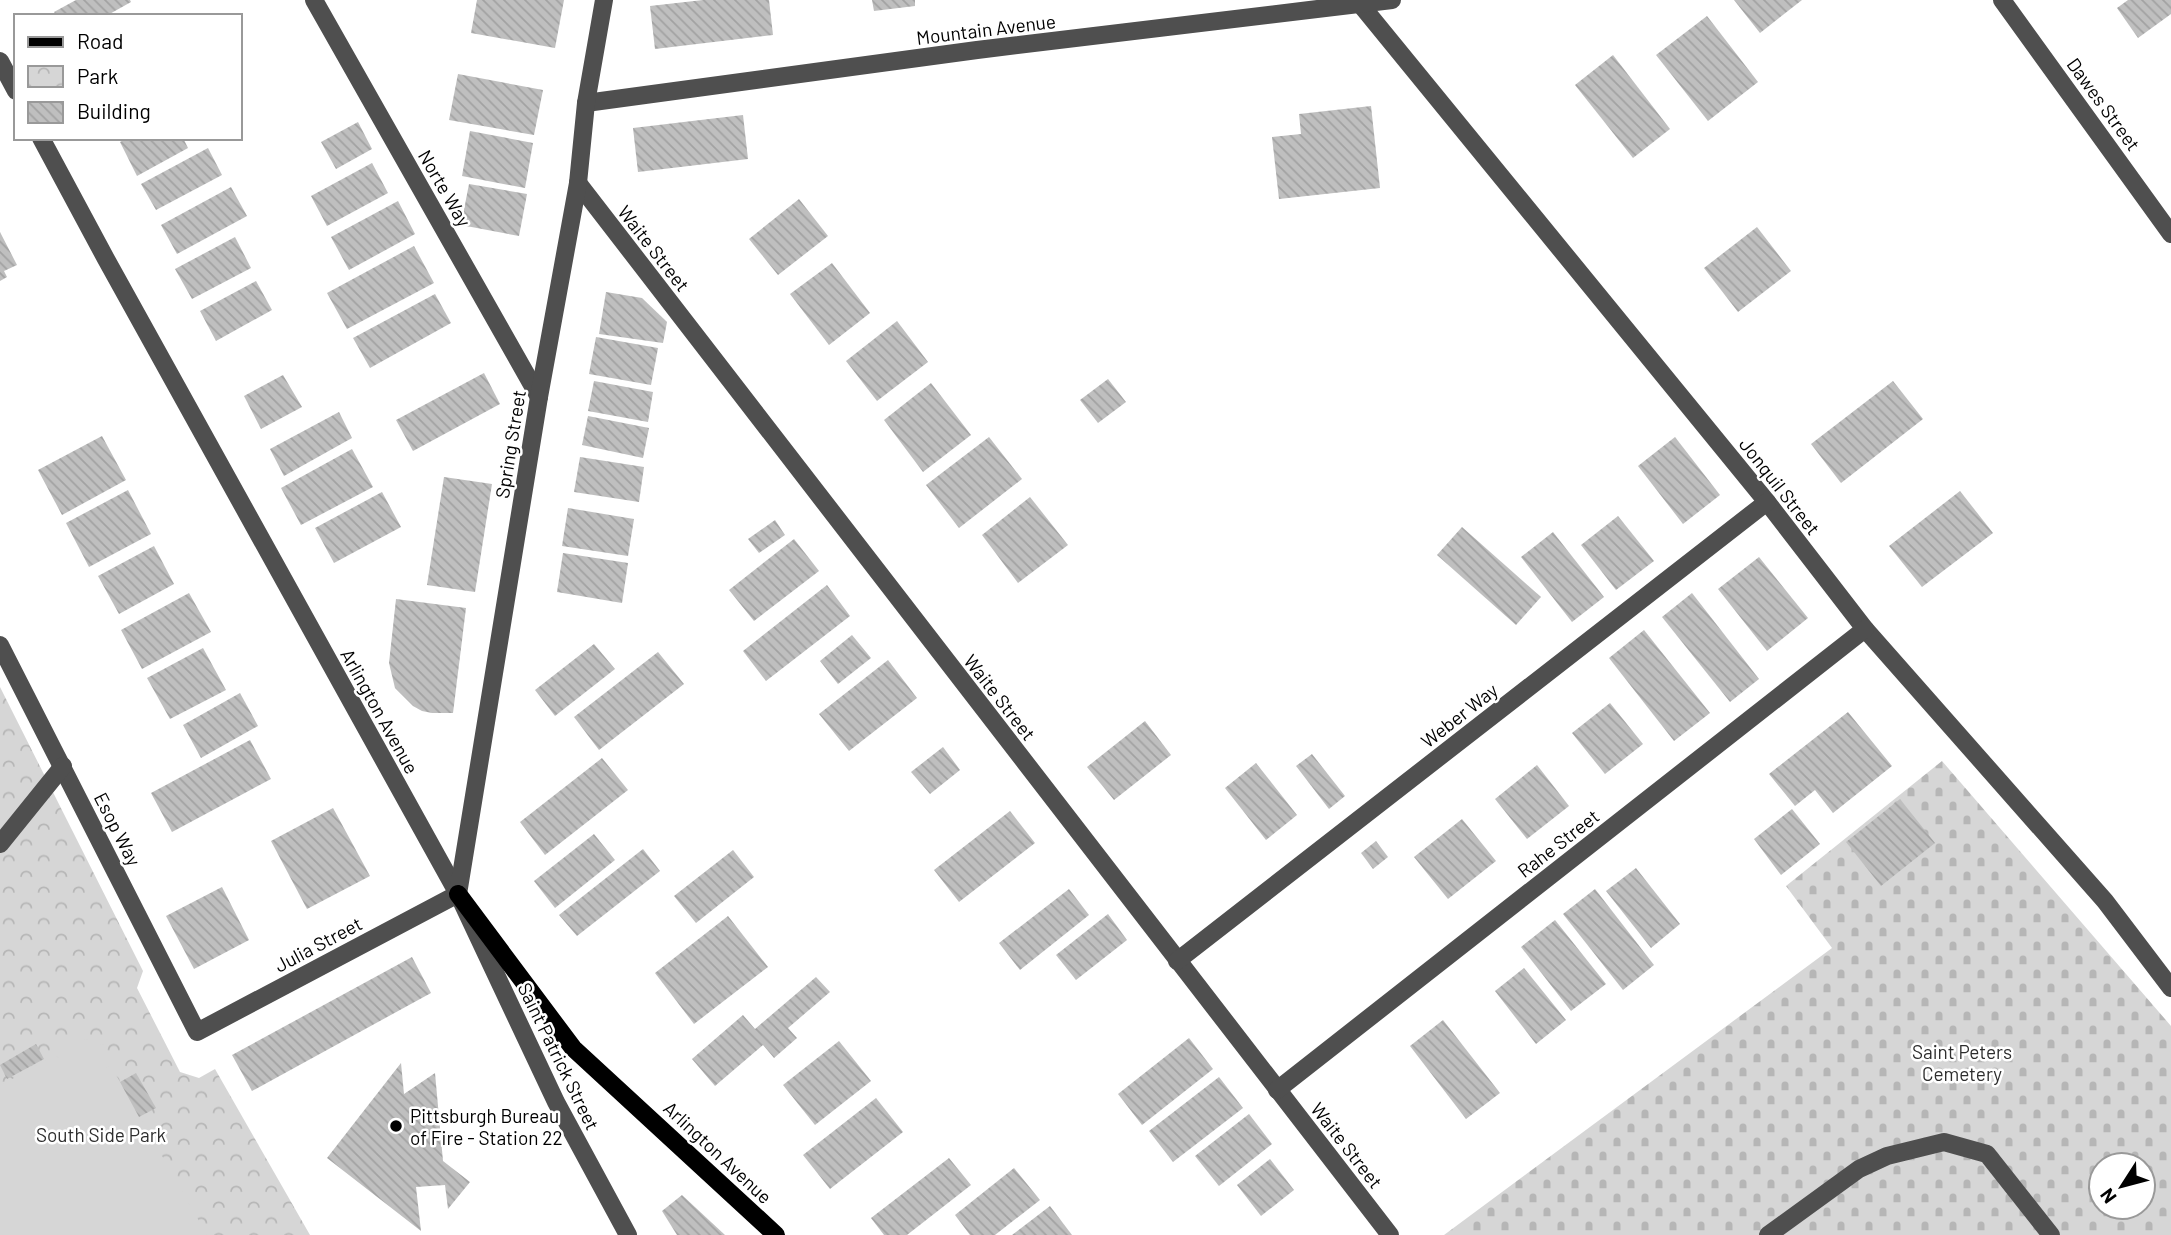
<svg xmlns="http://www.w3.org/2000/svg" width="2171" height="1235" viewBox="0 0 2171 1235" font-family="Barlow,sans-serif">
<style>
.cemetery{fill:url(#cemetery-stones);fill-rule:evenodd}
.park{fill:url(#park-crowns)}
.pitch{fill:#d6d6d6}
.building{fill:url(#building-back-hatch)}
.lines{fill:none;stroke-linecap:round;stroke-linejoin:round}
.minor{stroke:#4f4f4f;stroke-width:18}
.major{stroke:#000;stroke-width:18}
.poi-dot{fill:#000;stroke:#fff;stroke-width:2.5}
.labels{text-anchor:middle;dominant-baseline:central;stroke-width:5;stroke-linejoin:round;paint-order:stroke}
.street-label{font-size:19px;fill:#000;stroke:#fff}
.park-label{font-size:19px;fill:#2d2d2d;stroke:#fff}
.poi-label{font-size:19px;fill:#000;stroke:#fff;text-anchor:start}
</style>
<defs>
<pattern id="cemetery-stones" width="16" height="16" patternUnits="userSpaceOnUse" patternTransform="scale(1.75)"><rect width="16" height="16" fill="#d6d6d6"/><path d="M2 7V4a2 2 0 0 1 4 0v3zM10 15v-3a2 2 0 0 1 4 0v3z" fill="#b6b6b6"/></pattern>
<pattern id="park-crowns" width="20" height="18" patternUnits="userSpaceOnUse" patternTransform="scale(1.75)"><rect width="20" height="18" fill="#d6d6d6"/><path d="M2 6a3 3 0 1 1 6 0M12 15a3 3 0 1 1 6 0" fill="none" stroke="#b6b6b6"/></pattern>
<pattern id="building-back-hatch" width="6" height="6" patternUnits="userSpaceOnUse" patternTransform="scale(1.75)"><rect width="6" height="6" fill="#bfbfbf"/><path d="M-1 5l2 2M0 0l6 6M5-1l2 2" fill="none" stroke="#a2a2a2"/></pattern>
</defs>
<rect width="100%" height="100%" fill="#fff"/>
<path class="cemetery" d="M1942 761 2171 1026V1235H1444L1832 948 1786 886ZM2101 1165H2143V1207H2101Z"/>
<path class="park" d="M0 687 143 971 137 988 180 1072 199 1078 215 1069 310 1235H0Z"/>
<path class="pitch" d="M75 1036 107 1046 106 1068 111 1066 207 1235H0V1086L54 1055 61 1059Z"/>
<g class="building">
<path d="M76 0H130L131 2 106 16H57L54 12Z"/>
<path d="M477 0H564L555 48 471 33Z"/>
<path d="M703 0H769L773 35 655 49 650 6Z"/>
<path d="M872 0H915V6L874 11Z"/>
<path d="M1734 0H1802L1760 33Z"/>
<path d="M2128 0H2171V14L2138 38 2117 8Z"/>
<path d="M1707 16 1758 82 1708 121 1656 55Z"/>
<path d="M1613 55 1670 129 1633 158 1575 85Z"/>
<path d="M458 74 543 90 534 135 449 120Z"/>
<path d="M1371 106 1380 188 1279 199 1272 137 1301 134 1299 114Z"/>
<path d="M743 115 748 159 638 172 633 128Z"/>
<path d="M358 122 372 149 336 169 321 142Z"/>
<path d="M470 131 533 143 525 188 462 176Z"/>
<path d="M128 138H183L188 148 137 176 120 142Z"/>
<path d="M208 148 222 175 156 210 141 184Z"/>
<path d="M372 163 388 193 327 226 311 196Z"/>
<path d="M469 184 527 194 519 236 461 225Z"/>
<path d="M231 187 247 216 177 254 161 225Z"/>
<path d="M799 199 828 236 778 275 749 239Z"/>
<path d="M398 201 415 234 349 270 331 237Z"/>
<path d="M1757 227 1791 271 1738 312 1704 268Z"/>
<path d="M0 232 17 265 4 271 7 277 0 281Z"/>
<path d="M235 237 251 268 192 299 175 269Z"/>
<path d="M414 246 434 283 347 329 327 293Z"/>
<path d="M832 263 870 313 829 345 790 294Z"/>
<path d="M256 281 272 310 216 341 200 311Z"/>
<path d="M606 292 642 298 667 322 663 343 599 334Z"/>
<path d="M435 294 451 323 370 368 353 338Z"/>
<path d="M897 321 928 362 877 401 846 361Z"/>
<path d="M596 337 658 348 651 385 589 374Z"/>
<path d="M484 373 500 404 413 451 396 420Z"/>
<path d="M283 375 302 407 261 429 244 396Z"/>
<path d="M1108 379 1126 402 1098 423 1080 400Z"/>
<path d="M594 381 653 392 648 422 588 411Z"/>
<path d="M1893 381 1923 419 1841 483 1811 444Z"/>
<path d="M931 383 971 435 923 472 884 420Z"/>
<path d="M339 412 352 438 284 476 270 449Z"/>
<path d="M588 416 649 428 643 458 582 445Z"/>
<path d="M102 436 126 480 62 515 38 470Z"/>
<path d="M989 437 1022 479 959 528 926 485Z"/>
<path d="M1675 437 1720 495 1683 524 1638 466Z"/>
<path d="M352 449 373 487 301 525 281 488Z"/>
<path d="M580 457 644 467 639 502 574 492Z"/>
<path d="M444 477 492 484 475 592 427 585Z"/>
<path d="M128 490 151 534 89 567 66 523Z"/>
<path d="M1960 491 1993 533 1922 587 1889 546Z"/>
<path d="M382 492 401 527 334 563 315 528Z"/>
<path d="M1030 497 1068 545 1018 583 982 535Z"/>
<path d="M568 508 634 519 628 556 562 546Z"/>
<path d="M1618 516 1654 561 1616 590 1581 545Z"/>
<path d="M775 520 785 535 759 553 748 539Z"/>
<path d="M1462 527 1541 597 1516 625 1437 555Z"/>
<path d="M1553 532 1604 597 1572 622 1521 557Z"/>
<path d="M794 539 819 571 754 621 729 590Z"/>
<path d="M154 546 174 584 119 614 98 576Z"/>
<path d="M563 553 628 563 622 603 557 592Z"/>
<path d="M1759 557 1808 618 1767 651 1718 589Z"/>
<path d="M827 585 850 616 766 681 743 651Z"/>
<path d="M189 593 211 632 142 669 121 630Z"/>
<path d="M1692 593 1759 679 1730 702 1662 617Z"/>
<path d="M396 599 466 608 453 713H432L422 711 413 706 395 688 389 663Z"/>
<path d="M1644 630 1710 713 1674 741 1609 658Z"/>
<path d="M852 635 871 658 838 684 820 661Z"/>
<path d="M594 644 615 669 555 716 535 690Z"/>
<path d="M203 648 226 690 170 719 147 678Z"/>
<path d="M658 652 684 684 599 750 574 717Z"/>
<path d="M888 660 917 698 849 751 819 714Z"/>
<path d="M240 693 258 726 201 758 183 725Z"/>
<path d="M1610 703 1643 744 1605 774 1572 733Z"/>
<path d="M1848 712 1892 766 1833 813 1815 790 1795 806 1769 774Z"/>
<path d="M1145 721 1171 755 1114 800 1087 767Z"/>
<path d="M250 740 271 779 172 832 151 793Z"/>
<path d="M943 747 960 770 930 794 911 772Z"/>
<path d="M1312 754 1345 796 1329 809 1296 766Z"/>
<path d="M602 758 628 790 545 855 520 822Z"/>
<path d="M1256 763 1297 815 1266 840 1225 788Z"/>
<path d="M1537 765 1569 806 1527 839 1495 799Z"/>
<path d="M1900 799 1935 843 1881 886 1846 842Z"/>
<path d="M333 808 370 876 307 909 271 841Z"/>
<path d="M1792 809 1820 844 1781 875 1754 839Z"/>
<path d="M1010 811 1035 843 959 902 934 870Z"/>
<path d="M1462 819 1496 861 1448 899 1414 857Z"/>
<path d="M594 834 615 860 555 908 534 881Z"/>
<path d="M1376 841 1388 857 1373 869 1361 853Z"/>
<path d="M643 849 660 871 577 936 559 915Z"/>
<path d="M733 850 754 877 696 923 674 896Z"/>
<path d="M1636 868 1680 924 1651 948 1606 891Z"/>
<path d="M222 887 249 940 194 969 166 916Z"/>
<path d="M1069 889 1089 915 1020 970 999 943Z"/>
<path d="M1595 889 1654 965 1623 990 1563 914Z"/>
<path d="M1108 914 1127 940 1076 980 1056 955Z"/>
<path d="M728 916 768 967 694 1024 655 973Z"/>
<path d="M1555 920 1606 984 1571 1011 1521 947Z"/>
<path d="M412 957 431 993 252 1091 232 1055Z"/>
<path d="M1524 968 1566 1020 1536 1044 1495 991Z"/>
<path d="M816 977 830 992 788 1028 797 1038 774 1058 763 1045 715 1086 692 1059 743 1015 755 1029Z"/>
<path d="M1443 1020 1500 1093 1466 1119 1410 1046Z"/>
<path d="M1189 1038 1213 1069 1142 1125 1118 1094Z"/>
<path d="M839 1041 871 1081 815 1125 783 1085Z"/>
<path d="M36 1044 44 1059 7 1079 0 1065Z"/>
<path d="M401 1063 404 1094 435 1073 443 1161 470 1182 448 1209 445 1185 416 1187 421 1231 327 1158Z"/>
<path d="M136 1073 156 1108 139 1117 120 1082Z"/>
<path d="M1219 1077 1243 1108 1173 1162 1149 1131Z"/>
<path d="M876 1098 903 1132 830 1189 803 1155Z"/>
<path d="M1249 1114 1272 1144 1219 1186 1195 1156Z"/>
<path d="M949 1158 971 1185 907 1235H884L871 1218Z"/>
<path d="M1270 1159 1294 1190 1261 1216 1237 1185Z"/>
<path d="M1014 1168 1040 1200 995 1235H970L955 1215Z"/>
<path d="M682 1195 725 1235H677L662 1211Z"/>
<path d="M1050 1206 1072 1235H1012Z"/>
</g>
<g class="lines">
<g class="minor">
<path d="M314 0 539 397"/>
<path d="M2002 0 2171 234"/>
<path d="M1361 5 1767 502 1865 629 2105 901 2171 988"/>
<path d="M0 61 16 91"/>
<path d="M586 103 977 50 1392 0"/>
<path d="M41 138 106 259 458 894 556 1102 628 1235"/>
<path d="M578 183 1390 1235"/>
<path d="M0 645 197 1032 458 894"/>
<path d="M0 844 63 766"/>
<path d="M458 894 539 397 578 183 586 103 604 0"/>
<path d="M1177 961 1767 502"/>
<path d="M1277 1090 1865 629"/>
<path d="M1768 1235 1859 1169 1887 1156 1944 1142 1987 1154 2051 1235"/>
</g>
<path class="major" d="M458 894 573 1048 776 1235"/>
</g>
<circle class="poi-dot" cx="396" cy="1126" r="7"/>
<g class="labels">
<g class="street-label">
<text transform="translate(986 29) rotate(-7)">Mountain Avenue</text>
<text transform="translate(2104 104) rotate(54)">Dawes Street</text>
<text transform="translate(445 188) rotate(60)">Norte Way</text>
<text transform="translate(654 248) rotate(52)">Waite Street</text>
<text transform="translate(510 444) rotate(-81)">Spring Street</text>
<text transform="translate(1780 486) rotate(52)">Jonquil Street</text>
<text transform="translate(1000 697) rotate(52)">Waite Street</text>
<text transform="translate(380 711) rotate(61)">Arlington Avenue</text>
<text transform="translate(1459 715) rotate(-38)">Weber Way</text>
<text transform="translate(118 829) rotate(63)">Esop Way</text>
<text transform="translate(1558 843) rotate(-38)">Rahe Street</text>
<text transform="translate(318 944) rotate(-28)">Julia Street</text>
<text transform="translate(559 1056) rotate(64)">Saint Patrick Street</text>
<text transform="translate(1347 1145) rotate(52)">Waite Street</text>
<text transform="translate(718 1152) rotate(43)">Arlington Avenue</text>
</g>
<g class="park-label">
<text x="1962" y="1051">Saint Peters<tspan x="1962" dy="22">Cemetery</tspan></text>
<text x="101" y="1134">South Side Park</text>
</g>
<g class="poi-label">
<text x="410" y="1115">Pittsburgh Bureau<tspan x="410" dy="22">of Fire - Station 22</tspan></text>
</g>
</g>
<rect x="14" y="14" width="228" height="126" fill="#ffffff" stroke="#999999" stroke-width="2"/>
<rect x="28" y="37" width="35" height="10" fill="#000000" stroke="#999999" stroke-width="2"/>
<text x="77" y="49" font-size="21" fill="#000000">Road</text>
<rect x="28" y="66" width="35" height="21" fill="url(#park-crowns)" stroke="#999999" stroke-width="2"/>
<text x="77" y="84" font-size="21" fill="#000000">Park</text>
<rect x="28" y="102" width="35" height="21" fill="url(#building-back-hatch)" stroke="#999999" stroke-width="2"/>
<text x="77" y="119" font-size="21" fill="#000000">Building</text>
<g transform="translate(2122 1186) rotate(234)"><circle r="33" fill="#ffffff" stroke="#999999" stroke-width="2"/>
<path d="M0-5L12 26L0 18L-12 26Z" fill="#000000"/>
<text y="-10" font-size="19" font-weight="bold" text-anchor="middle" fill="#000000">N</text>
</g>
</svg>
